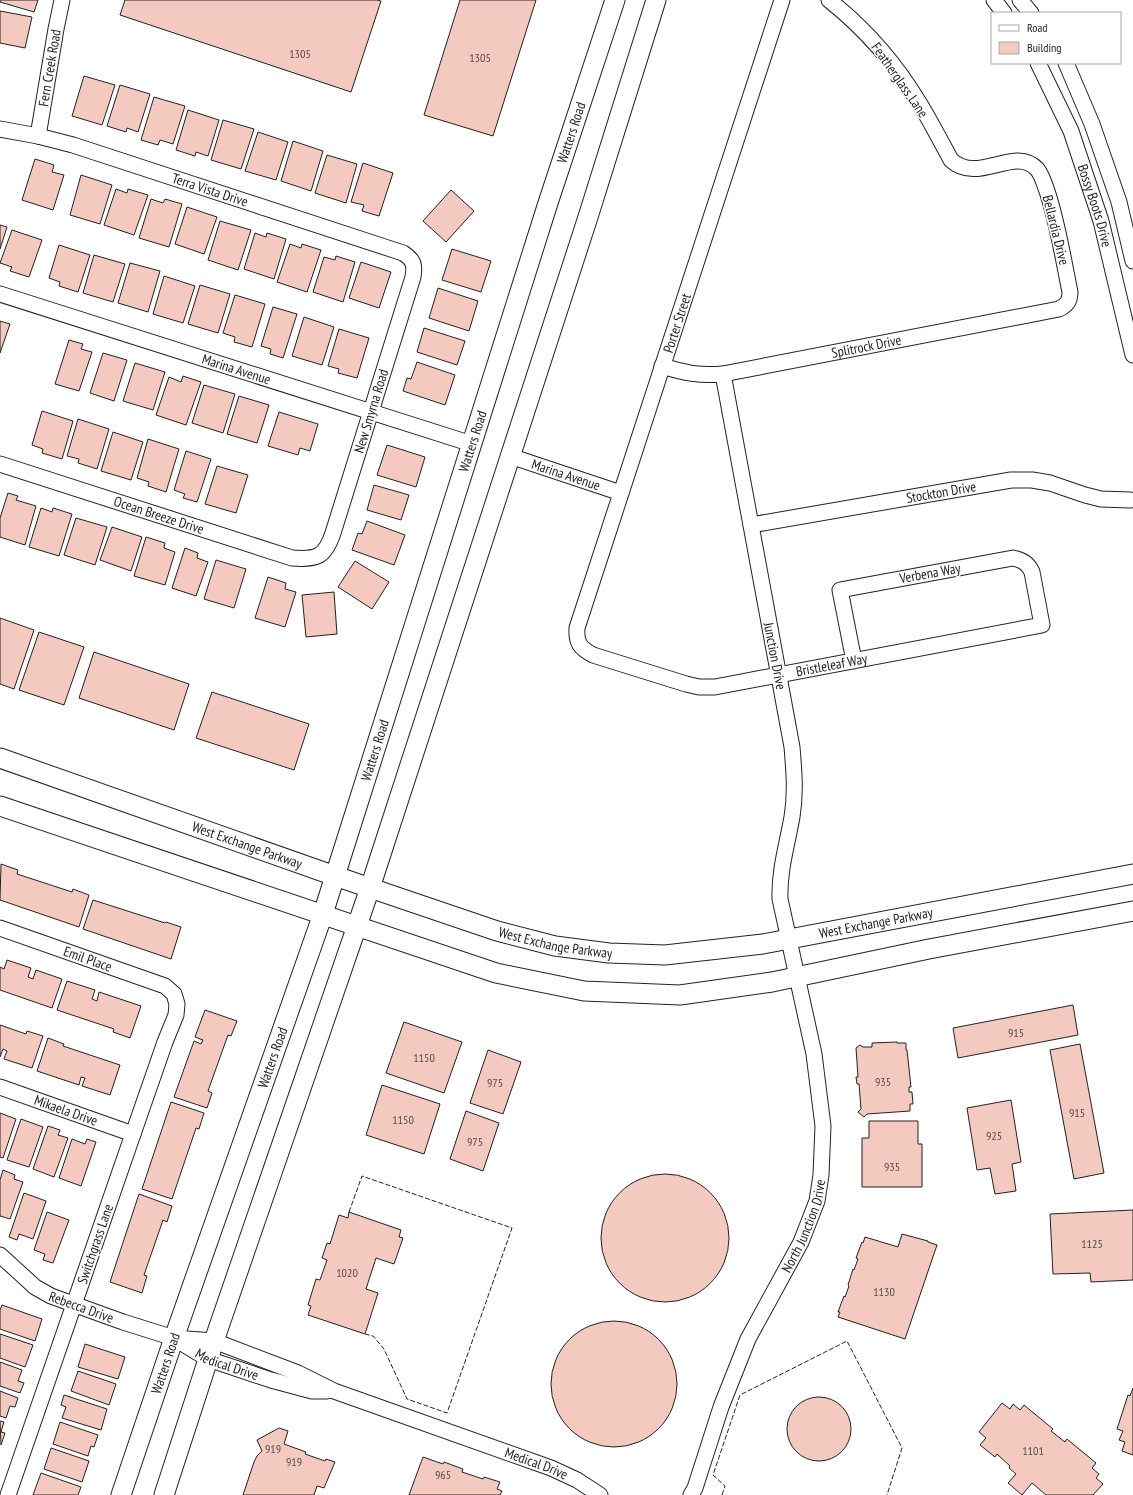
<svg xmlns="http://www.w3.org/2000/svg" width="1133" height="1495" viewBox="0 0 1133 1495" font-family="'PT Sans Narrow',sans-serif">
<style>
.building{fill:#f3c9c0;stroke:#222}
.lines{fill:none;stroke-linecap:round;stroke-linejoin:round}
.minor-casing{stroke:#222;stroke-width:17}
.major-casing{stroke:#222;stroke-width:21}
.minor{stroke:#fff;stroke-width:15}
.major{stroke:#fff;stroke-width:19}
.fence{stroke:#222;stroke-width:1;stroke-dasharray:5 2;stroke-linecap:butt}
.labels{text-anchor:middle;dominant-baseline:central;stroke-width:3;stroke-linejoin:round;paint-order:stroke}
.number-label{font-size:12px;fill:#564c4a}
.street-label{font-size:14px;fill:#222;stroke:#fff}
</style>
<rect width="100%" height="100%" fill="#fff"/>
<g class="building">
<path d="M0 0H38L34 12 0 2Z"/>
<path d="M125 0H377L381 1 351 92 120 15Z"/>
<path d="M460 0H536L493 136 424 115Z"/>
<path d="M0 11 32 17 25 48 0 43Z"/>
<path d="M84 76 115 85 102 125 72 116Z"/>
<path d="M120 85 150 94 138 132 127 128 126 132 107 126Z"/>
<path d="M154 97 185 106 173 144 160 140 158 145 141 140Z"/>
<path d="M188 110 219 120 208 156 196 152 195 156 176 150Z"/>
<path d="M223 120 254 129 241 169 211 160Z"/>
<path d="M258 132 288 142 276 180 245 171Z"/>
<path d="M293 141 323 151 311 191 281 181Z"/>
<path d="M327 155 357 164 346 203 315 193Z"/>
<path d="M35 159 54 165 52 172 64 175 53 210 22 200Z"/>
<path d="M363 163 393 173 379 216 362 211 364 205 351 202Z"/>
<path d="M81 175 112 185 100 224 70 215Z"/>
<path d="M116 189 127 193 128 189 148 195 134 235 104 225Z"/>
<path d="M451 190 474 211 446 242 423 221Z"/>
<path d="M151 199 163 203 165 199 182 204 169 247 139 238Z"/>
<path d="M187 207 217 217 204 254 175 244Z"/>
<path d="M220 221 251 230 238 270 208 260Z"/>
<path d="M0 225 7 227 0 249Z"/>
<path d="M12 230 42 240 29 277 10 271 12 267 0 263Z"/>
<path d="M255 233 266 237 267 233 286 239 274 279 244 269Z"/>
<path d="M290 244 301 248 302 244 321 250 307 292 277 282Z"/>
<path d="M59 245 90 255 78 292 59 286 60 282 49 278Z"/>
<path d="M452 249 491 261 481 292 442 280Z"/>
<path d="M94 255 125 264 113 302 83 293Z"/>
<path d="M336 256 355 262 343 302 313 292 324 257 335 260Z"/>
<path d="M361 262 391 272 379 308 349 298Z"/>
<path d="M130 263 160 271 148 312 118 303Z"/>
<path d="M164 276 195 286 183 323 153 314Z"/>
<path d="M200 285 230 294 218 333 188 324Z"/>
<path d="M438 288 478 301 469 331 429 318Z"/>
<path d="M235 295 265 304 252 347 234 342 235 337 223 333Z"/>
<path d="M273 307 297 314 283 358 270 354 271 349 261 346Z"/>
<path d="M304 317 334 327 322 365 292 356Z"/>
<path d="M0 321 10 324 0 353Z"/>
<path d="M424 328 465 341 457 365 417 352Z"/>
<path d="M339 329 369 338 357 378 338 373 339 369 328 366Z"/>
<path d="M69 340 83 344 81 349 92 352 79 391 55 384Z"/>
<path d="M103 353 127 360 114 401 90 393Z"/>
<path d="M417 362 455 375 445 405 403 391 407 378 411 379Z"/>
<path d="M135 363 165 372 153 410 123 401Z"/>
<path d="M183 376 201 382 186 425 156 415 169 377 181 382Z"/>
<path d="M204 385 235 394 223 433 192 423Z"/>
<path d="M239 396 269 405 257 443 227 434Z"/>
<path d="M42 411 73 421 62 459 42 453 43 449 32 445Z"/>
<path d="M279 412 318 424 310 451 300 448 298 455 268 446Z"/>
<path d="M78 419 109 429 97 469 78 463 79 459 67 456Z"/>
<path d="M113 432 143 442 131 480 101 471Z"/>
<path d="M148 439 179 449 166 492 148 486 149 482 137 478Z"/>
<path d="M387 445 425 457 416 487 377 475Z"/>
<path d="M186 451 211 459 197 502 183 498 185 494 174 490Z"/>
<path d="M217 466 248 475 236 513 205 504Z"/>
<path d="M374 485 409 495 401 520 367 510Z"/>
<path d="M8 493 18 496 16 500 36 506 25 545 0 537V518Z"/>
<path d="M41 508 52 512 53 508 72 514 59 556 29 547Z"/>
<path d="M76 518 107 527 95 565 64 555Z"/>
<path d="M367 521 405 535 394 565 352 550 358 533 362 534Z"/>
<path d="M112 527 142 537 131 571 100 560Z"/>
<path d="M146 537 165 543 164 548 175 552 165 585 134 576Z"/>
<path d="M185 548 198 553 197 558 208 562 196 596 172 588Z"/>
<path d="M216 560 246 569 234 608 204 599Z"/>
<path d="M355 561 389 582 372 609 338 587Z"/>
<path d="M268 577 286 583 285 589 296 592 285 627 255 618Z"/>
<path d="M334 592 337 634 306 637 302 595Z"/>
<path d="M0 618 34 630 14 689 0 684Z"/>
<path d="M39 632 84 647 64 705 19 690Z"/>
<path d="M94 652 189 684 174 730 79 698Z"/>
<path d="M212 692 309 724 294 770 196 738Z"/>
<path d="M1 864 18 870 17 874 72 892 73 889 89 895 79 927 0 900Z"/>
<path d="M93 900 165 923 166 922 181 927 171 959 83 929Z"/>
<path d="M7 960 31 968 28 977 33 979 36 970 62 979 52 1008 0 990V967L4 969Z"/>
<path d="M67 981 95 990 92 999 97 1001 99 992 141 1006 130 1038 113 1032 114 1029 57 1010Z"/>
<path d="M1073 1005 1078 1035 958 1058 953 1028Z"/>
<path d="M205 1010 237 1021 231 1036 228 1035 208 1091 212 1093 207 1108 174 1097 194 1041 201 1044 203 1040 195 1037Z"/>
<path d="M404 1022 462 1042 444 1093 386 1073Z"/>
<path d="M0 1025 26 1034 27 1031 43 1036 32 1068 4 1059 7 1051 3 1049 0 1057Z"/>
<path d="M48 1038 64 1044 63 1046 120 1065 110 1095 82 1086 85 1078 81 1077 79 1085 37 1071Z"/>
<path d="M897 1042V1043H906V1050H907L911 1087H909V1092H912L913 1104H910V1111L867 1114 864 1117 858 1112 861 1109 859 1084H857L856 1077H858L856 1048 860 1045 863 1047H872V1043Z"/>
<path d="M1080 1044 1104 1173 1074 1179 1050 1050Z"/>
<path d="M488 1050 521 1062 503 1114 470 1103Z"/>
<path d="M382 1085 440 1104 424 1154 366 1135Z"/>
<path d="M1011 1100 1021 1162 1012 1164 1016 1191 995 1194 990 1168 977 1170 967 1108Z"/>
<path d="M171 1102 204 1113 199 1129 196 1128 172 1199 142 1189Z"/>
<path d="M466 1111 499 1123 483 1171 450 1159Z"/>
<path d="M0 1113 16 1119 3 1158 0 1157Z"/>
<path d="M21 1119 43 1127 29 1167 7 1160Z"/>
<path d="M869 1121H918V1144H922V1187H862V1138H869Z"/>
<path d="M48 1126 60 1130 58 1135 68 1138 54 1177 33 1169Z"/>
<path d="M72 1139 85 1144 87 1139 96 1142 81 1186 59 1178Z"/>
<path d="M3 1170 15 1175 14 1179 23 1182 10 1219 0 1216V1180Z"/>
<circle cx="665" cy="1238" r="64"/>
<path d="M24 1193 46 1201 33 1239 19 1234 17 1240 9 1237Z"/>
<path d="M139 1194 172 1206 167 1222 163 1220 144 1275 147 1276 142 1293 110 1282Z"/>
<path d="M1133 1210V1280L1091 1282 1090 1273 1053 1274 1050 1214Z"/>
<path d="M47 1212 69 1220 53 1263 43 1260 45 1254 34 1250Z"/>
<path d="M349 1212 401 1230 399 1237 403 1238 394 1264 376 1258 366 1289 378 1293 365 1334 308 1315 311 1306 308 1305 316 1279 320 1280 327 1260 322 1258 327 1243 330 1244 339 1215 348 1218Z"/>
<path d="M902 1234 928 1241V1242L937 1245 905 1339 838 1317 840 1312H838L844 1296 845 1297 849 1286 848 1285 853 1269 854 1270 858 1259 856 1258 862 1242 863 1243 865 1237 898 1247Z"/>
<path d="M2 1305 42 1319 35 1341 0 1329V1310Z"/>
<circle cx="614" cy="1384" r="63"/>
<path d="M0 1334 33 1345 25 1367 0 1358Z"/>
<path d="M85 1344 125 1357 118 1379 78 1367Z"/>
<path d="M0 1362 22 1370 18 1381 24 1383 20 1393 0 1386Z"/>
<path d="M78 1371 116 1384 109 1405 71 1391Z"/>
<path d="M1133 1388V1455L1122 1451 1125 1442 1119 1440 1123 1431 1117 1429 1128 1395 1130 1396Z"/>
<path d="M0 1391 18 1398 15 1407 10 1406 6 1418 0 1416Z"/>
<path d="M64 1395 107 1409 101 1430 62 1418 66 1407 61 1405Z"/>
<circle cx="819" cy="1429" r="32"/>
<path d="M1002 1403 1010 1409 1013 1404 1020 1410 1024 1405 1053 1429 1051 1431 1065 1442 1067 1439 1096 1463 1092 1468 1099 1474 1096 1478 1103 1484 1093 1495H1046L1032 1483 1022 1495 1008 1483 1016 1474 1009 1468 1010 1466 997 1454 995 1457 980 1445 986 1438 979 1432Z"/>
<path d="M0 1421 4 1422 1 1432 5 1433 1 1445Z"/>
<path d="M60 1422 98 1435 94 1447 91 1446 88 1456 53 1444Z"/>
<path d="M279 1428 288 1431 284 1444 306 1452 305 1454 325 1461 326 1459 335 1462 324 1488 317 1486 314 1495H243L254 1462 257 1456 262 1451 257 1440Z"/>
<path d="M51 1448 89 1461 82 1482 44 1469Z"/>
<path d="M423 1457 443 1464 444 1462 463 1469 462 1472 483 1479 484 1477 500 1482 497 1489 502 1491 500 1495H409Z"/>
<path d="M41 1473 81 1487 78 1495H33Z"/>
</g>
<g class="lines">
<defs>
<g id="minor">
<path id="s1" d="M782 0 577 628C576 643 580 648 593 655L686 684 699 687H715L1042 625 1032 572C1028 563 1022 560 1013 558L840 590 854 661"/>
<path d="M994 0 1004 13"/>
<path d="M1020 0 1031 13"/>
<path id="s2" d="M1038 63 1071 131 1101 221 1133 355"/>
<path d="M1066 63 1092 124 1119 202 1133 261"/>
<path id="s3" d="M0 129 38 136 73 145 403 253C414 260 415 265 413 277L333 533C325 557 317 560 292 558L0 464"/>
<path id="s4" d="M38 136 56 29 62 0"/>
<path id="s5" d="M0 294 472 444"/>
<path id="s6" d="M662 366C685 373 699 376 723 374L1059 309C1067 305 1070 301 1070 292 1063 258 1058 224 1047 191 1044 183 1042 175 1037 169 1015 145 978 185 951 160 940 140 930 120 918 101 895 63 864 28 829 0"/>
<path id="s7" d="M510 456 621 493"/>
<path id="s8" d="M751 525 1011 480H1032L1050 483 1085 495 1101 499 1130 500"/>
<path id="s9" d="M0 928 165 986 174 994 177 1004 176 1015 165 1042 133 1134 8 1495"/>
<path id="s10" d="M0 1087 133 1134"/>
<path id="s11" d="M0 1255 35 1287 51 1296 123 1322 174 1338 214 1341 298 1373 334 1391 551 1468 577 1480 600 1495"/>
<path id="s12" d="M177 1340 208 1359 271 1380 312 1391H327"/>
<path id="s13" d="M691 1495 695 1488 721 1407 748 1339 801 1242 817 1201 821 1175 823 1126 814 1054 780 899C779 871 787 845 792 817 796 793 794 771 792 747L723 374"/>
</g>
<g id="major">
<path id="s14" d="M0 758 335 876 497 931 555 946 609 953 665 955 763 944 1133 874"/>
<path d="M0 806 496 973 584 991 680 995 772 982 929 949 1133 911"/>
<path id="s15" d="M121 1495 174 1338 323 914 548 203 615 0"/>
<path d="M164 1495 214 1341 370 888 588 217 656 0"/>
</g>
</defs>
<use href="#minor" class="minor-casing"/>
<use href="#major" class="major-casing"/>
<use href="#minor" class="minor"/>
<use href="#major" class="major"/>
<g class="fence">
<path d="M349 1212 362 1176 512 1228 447 1413 407 1399 384 1349 373 1336 365 1334"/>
<path d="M722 1495 725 1486 713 1475 740 1395 847 1341 902 1448 887 1495"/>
</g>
</g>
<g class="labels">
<g class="number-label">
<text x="300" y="53">1305</text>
<text x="480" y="57">1305</text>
<text x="1016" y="1032">915</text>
<text x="424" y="1057">1150</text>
<text x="883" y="1081">935</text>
<text x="495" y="1082">975</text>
<text x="1077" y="1112">915</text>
<text x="403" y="1119">1150</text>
<text x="994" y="1135">925</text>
<text x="475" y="1141">975</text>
<text x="892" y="1166">935</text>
<text x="1092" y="1243">1125</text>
<text x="347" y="1272">1020</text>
<text x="884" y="1291">1130</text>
<text x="273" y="1448">919</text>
<text x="1033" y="1450">1101</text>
<text x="294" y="1461">919</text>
<text x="443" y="1474">965</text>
</g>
<g class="street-label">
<text stroke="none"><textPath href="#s4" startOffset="69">Fern Creek Road</textPath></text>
<text transform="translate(900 80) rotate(55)">Featherglass Lane</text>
<text stroke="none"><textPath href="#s15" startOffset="1435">Watters Road</textPath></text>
<text stroke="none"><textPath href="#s3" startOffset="219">Terra Vista Drive</textPath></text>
<text stroke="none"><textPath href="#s2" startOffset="154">Bossy Boots Drive</textPath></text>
<text transform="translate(1056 230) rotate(76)">Bellardia Drive</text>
<text transform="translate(677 323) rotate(-72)">Porter Street</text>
<text stroke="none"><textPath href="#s6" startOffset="208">Splitrock Drive</textPath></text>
<text stroke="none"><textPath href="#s5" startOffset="248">Marina Avenue</textPath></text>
<text transform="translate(371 411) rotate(-73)">New Smyrna Road</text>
<text stroke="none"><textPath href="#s15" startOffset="1111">Watters Road</textPath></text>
<text stroke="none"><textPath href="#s7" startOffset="59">Marina Avenue</textPath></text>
<text stroke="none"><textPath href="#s8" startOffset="193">Stockton Drive</textPath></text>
<text transform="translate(159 515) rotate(18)">Ocean Breeze Drive</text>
<text transform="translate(930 573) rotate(-10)">Verbena Way</text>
<text transform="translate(775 656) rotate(79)">Junction Drive</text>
<text stroke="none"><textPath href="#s1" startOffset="940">Bristleleaf Way</textPath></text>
<text stroke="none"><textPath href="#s15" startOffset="787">Watters Road</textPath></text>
<text stroke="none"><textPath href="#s14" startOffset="262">West Exchange Parkway</textPath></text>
<text stroke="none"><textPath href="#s14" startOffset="910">West Exchange Parkway</textPath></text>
<text stroke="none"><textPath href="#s14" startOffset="586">West Exchange Parkway</textPath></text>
<text stroke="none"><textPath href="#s9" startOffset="93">Emil Place</textPath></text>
<text stroke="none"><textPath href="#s15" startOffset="463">Watters Road</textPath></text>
<text stroke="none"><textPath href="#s10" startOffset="70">Mikaela Drive</textPath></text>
<text stroke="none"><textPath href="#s13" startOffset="293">North Junction Drive</textPath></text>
<text transform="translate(95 1244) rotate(-71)">Switchgrass Lane</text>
<text stroke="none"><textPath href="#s11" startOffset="98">Rebecca Drive</textPath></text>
<text stroke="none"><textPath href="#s15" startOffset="139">Watters Road</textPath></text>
<text stroke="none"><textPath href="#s12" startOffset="56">Medical Drive</textPath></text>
<text stroke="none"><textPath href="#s11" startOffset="581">Medical Drive</textPath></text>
</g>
</g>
<rect x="991" y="12" width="130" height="52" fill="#ffffff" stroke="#a7a7a7"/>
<rect x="999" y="25" width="20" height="6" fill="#ffffff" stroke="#a7a7a7"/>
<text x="1027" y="32" font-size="12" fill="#222222">Road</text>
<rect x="999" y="42" width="20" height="12" fill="#f3c9c0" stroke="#a7a7a7"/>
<text x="1027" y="52" font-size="12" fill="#222222">Building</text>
</svg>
